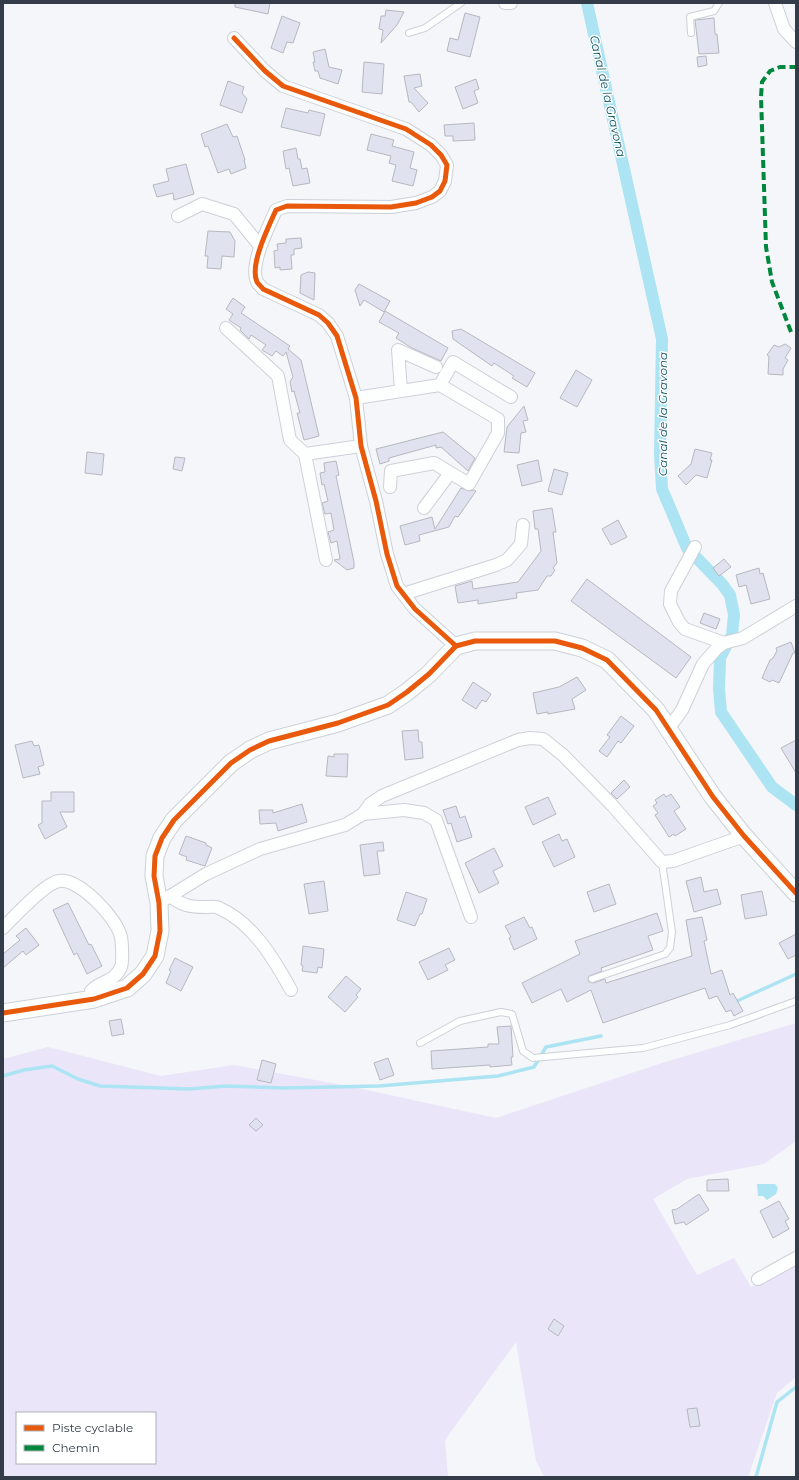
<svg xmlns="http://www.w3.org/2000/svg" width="799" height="1480" viewBox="0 0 799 1480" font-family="Montserrat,sans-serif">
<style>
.green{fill:#eae5f9;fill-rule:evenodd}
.water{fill:#ace4f3}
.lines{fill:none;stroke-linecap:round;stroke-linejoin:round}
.stream{stroke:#ace4f3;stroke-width:3.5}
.canal{stroke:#ace4f3;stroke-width:12}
.building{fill:#e0e3ef;stroke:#b6b8c0}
.lane-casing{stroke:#ccd1d8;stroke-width:8}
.street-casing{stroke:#ccd1d8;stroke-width:14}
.secondary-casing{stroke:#ccd1d8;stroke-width:19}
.lane{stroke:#fdfefe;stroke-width:6}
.street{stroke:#fdfefe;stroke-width:12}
.secondary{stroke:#fdfefe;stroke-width:17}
.quiet{stroke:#00873e;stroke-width:4;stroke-dasharray:8 4;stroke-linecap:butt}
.cycleway-casing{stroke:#fff;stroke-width:8}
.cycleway{stroke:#e8590c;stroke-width:5}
.labels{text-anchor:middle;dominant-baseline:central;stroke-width:3;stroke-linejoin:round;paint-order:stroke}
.water-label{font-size:12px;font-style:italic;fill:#0b5160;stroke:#fff}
</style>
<rect width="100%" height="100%" fill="#f4f6f9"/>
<path class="green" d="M796 1023V1141L764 1164 687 1179 653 1199 697 1275 734 1258 751 1287 796 1265V1377L777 1393 748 1477H544L536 1461 516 1342 445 1440 448 1477H3V1059L48 1047 161 1076 234 1065 348 1086 496 1118 662 1063ZM17 1413H155V1463H17Z"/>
<path class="water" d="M757 1184H775L778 1188 776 1194 767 1200 763 1196H758Z"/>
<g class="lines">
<g class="stream">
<path d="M737 1001 796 974"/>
<path d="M3 1076 24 1070 52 1066 78 1079 100 1086 189 1089 226 1086 283 1088 379 1086 498 1076 534 1067 546 1047 601 1036"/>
<path d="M756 1477 777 1402 796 1387"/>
</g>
<path class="canal" d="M587 3 662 339 660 454 662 489 687 548 722 584 730 595 734 615 732 635 720 658 719 689 721 712 772 787 796 805"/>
</g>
<g class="building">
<path d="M235 3H270L268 14 235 7Z"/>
<path d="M386 10 404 12 397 25 381 43 383 30 379 29 381 16H385Z"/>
<path d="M465 13 480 17 470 57 447 51 450 38 458 40Z"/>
<path d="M282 16 300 23 293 43 287 42 283 53 271 48Z"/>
<path d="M714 18 715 34H717L719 53 699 54 695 20Z"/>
<path d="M325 49 329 67 342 70 338 84 320 78 318 71H315L313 62H315L313 52Z"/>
<path d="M706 56 707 65 698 67 697 57Z"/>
<path d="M364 62 384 64 382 94 362 92Z"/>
<path d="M420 74 422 86 414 88 428 103 419 112 411 102H409L404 76Z"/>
<path d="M476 79 479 89 474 91 478 103 463 109 455 87Z"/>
<path d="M228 81 244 87 242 93 247 99 242 113 220 105Z"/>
<path d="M286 108 308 113 309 110 325 114 320 136 281 127Z"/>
<path d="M474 123 475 140 453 141V136H445L444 125Z"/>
<path d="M227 124 233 137 237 136 245 160H244L246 168 231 174 229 169 218 173 208 146 205 147 201 134Z"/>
<path d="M371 134 394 140 392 146 414 152 410 168 417 170 413 186 392 181 396 165 389 163 391 156 367 150Z"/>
<path d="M296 148 298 159H300L302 169 307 168 310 183 293 186 289 168 286 169 283 151Z"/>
<path d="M186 164 194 194 174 200 173 193 157 197 153 185 169 181 166 169Z"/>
<path d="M208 231 230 232 235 241 234 257 222 256 221 269 207 268 208 256H205Z"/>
<path d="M301 238 302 248 294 249V255H291L292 269 280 270V267L275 268 274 251 278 250 277 244 286 243V239Z"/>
<path d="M308 272 315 273 314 300 300 293 301 275Z"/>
<path d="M359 284 390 301 384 312 364 300 360 306 355 290Z"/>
<path d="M233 298 245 307 241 313 290 346 288 349 301 360 319 436 304 440 297 413H300L294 391 292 392 290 382 293 377 286 352 283 356 276 351 272 356 262 350 266 345 251 335 249 339 240 330 241 328 229 320 233 314 226 309Z"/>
<path d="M385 311 448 348 441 361 412 348 396 338 399 333 379 322Z"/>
<path d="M461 329 535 373 527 387 512 378 514 376 494 363 492 366 453 339 452 331Z"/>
<path d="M785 344 791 348 785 358 788 360 783 369V375L768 374 769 356 767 355 774 345 779 347Z"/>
<path d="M576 370 592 380 577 407 560 398Z"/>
<path d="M524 406 528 420 523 421 526 432 521 433 519 453 504 452 507 427Z"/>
<path d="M443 432 475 458 468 471 441 447 436 448V445L389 458V461L380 464 376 449Z"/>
<path d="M695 449 712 453 710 460H712L707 478 696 475 686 485 678 476 691 464Z"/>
<path d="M87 452 104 454 102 475 85 473Z"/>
<path d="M175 457 185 458 182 471 173 469Z"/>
<path d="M538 460 542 481 522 486 517 465Z"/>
<path d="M336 461 339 475 336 476 354 562V568L347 570 334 560 340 559 337 541 331 543 328 532 334 530 331 513 325 514 322 503 328 501 324 484 322 485 320 473 325 472 324 463Z"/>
<path d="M554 469 568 473 562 495 548 491Z"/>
<path d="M461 488 469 491 474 490 476 491 458 517 455 516 449 527 419 535 420 541 405 545 400 526 432 517 435 529Z"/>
<path d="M552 508 556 532H553L557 563 553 568 555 570 551 576H547L538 590 516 593 517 598 478 604V600L458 603 455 586 472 581 473 589 518 582 541 551 538 529H535L533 511Z"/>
<path d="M618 520 627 537 611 545 602 529Z"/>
<path d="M724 559 731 567 719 576 713 568Z"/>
<path d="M759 568 760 574 763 573 770 599 751 604 746 585 739 587 736 575Z"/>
<path d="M587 579 691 657 676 678 571 601Z"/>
<path d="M704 613 720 619 716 629 700 623Z"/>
<path d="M791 642 795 653H793L779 683 772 680 770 682 762 678 770 660 773 658 777 651 776 648Z"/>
<path d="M577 677 586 690 572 699 575 709 548 714V712L537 714 533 693 559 687Z"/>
<path d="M473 682 491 694 486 702 482 700 476 709 462 700Z"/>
<path d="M621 716 634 726 621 743 618 741 607 757 599 751 610 737 607 735Z"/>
<path d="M418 730 419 742H422L423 758 405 760 402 731Z"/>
<path d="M796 740V773L781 748Z"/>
<path d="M32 741 34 746 39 745 44 765 38 767 40 774 23 778 15 745Z"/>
<path d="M334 754H348L347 777 326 776 328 756 334 757Z"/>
<path d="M624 780 630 787 617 799 611 793Z"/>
<path d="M51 792H74V812H60L67 827 45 839 38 825 42 823V801H51Z"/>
<path d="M664 794 666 797 671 794 680 807 674 811 686 829 675 836 674 834 669 837 655 815 658 813 653 806 657 803 655 800Z"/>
<path d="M548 797 556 814 533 825 525 807Z"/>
<path d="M302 804 307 822 278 831 276 823 260 824 259 810H273V813Z"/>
<path d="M456 806 460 818 465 816 472 837 457 842 451 823 448 824 443 810Z"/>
<path d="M559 834 562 841 567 839 575 857 554 867 542 842Z"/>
<path d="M186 836 206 843V845L212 848 205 866 186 860 187 857 179 854Z"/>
<path d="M383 842 384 851H377L380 874 364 876 360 845Z"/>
<path d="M494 848 503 866 493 871 499 883 479 893 465 863Z"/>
<path d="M701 877 704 892 717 889 721 904 694 912 686 881Z"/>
<path d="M324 881 328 911 309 914 304 884Z"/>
<path d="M609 884 616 904 594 912 587 892Z"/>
<path d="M762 891 767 915 745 919 741 895Z"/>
<path d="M406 892 427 899 422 914H420L415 926 397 920Z"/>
<path d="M68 903 89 945 91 944 102 966 87 974 77 953 74 955 53 910Z"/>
<path d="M657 913 663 931 648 936 653 950 601 968 602 971 589 976 588 979 589 982 593 983 605 979 606 983 692 956 686 920 702 917 707 940 704 941 711 974 722 970 730 995 733 993 743 1011 734 1016 731 1010 726 1012 717 996 709 999 705 988 603 1023 591 990 567 1002 561 989 532 1003 522 983 580 954 575 941Z"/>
<path d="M524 917 530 928 532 927 537 939 514 950 509 938 511 937 505 926Z"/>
<path d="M26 928 39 945 26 955 23 951 3 968V954L20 940 16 936Z"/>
<path d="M796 934V955L788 959 779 943Z"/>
<path d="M303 946 324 949 322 968 318 967 317 973 302 971 303 966 301 965Z"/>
<path d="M449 948 455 960 445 965 448 970 428 980 419 962Z"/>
<path d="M175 958 193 967 181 991 166 983 171 971 169 970Z"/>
<path d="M346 976 361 989 356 995 358 997 345 1012 328 997Z"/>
<path d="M121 1019 124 1034 112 1036 109 1021Z"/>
<path d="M511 1026 513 1057H511L512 1065 490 1067V1065L432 1069 431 1051 488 1047V1044H499L497 1027Z"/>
<path d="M388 1058 394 1075 380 1080 374 1063Z"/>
<path d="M262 1060 276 1064 271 1083 257 1080Z"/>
<path d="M256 1118 263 1125 256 1131 249 1125Z"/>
<path d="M728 1179 729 1191H707V1180Z"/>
<path d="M699 1194 709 1210 686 1225 684 1222 675 1224 672 1210 677 1209Z"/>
<path d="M779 1201 789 1219 785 1221 789 1229 773 1238 760 1211Z"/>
<path d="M554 1319 564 1326 558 1336 548 1329Z"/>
<path d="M697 1408 700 1426 690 1427 687 1409Z"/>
</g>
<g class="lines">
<defs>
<g id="lane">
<path d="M409 33 425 28 461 3"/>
<path d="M691 33 690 17 714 11 719 3"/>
<path d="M592 979 665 954 670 948 672 932 662 862"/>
<path d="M420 1043 460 1021 501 1012 512 1014 523 1051 533 1058 643 1048 730 1025 796 1001"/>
</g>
<g id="street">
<path d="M505 3H511"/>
<path d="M775 3 784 29 796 42"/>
<path d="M234 38 265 71 283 86 406 129 431 145 441 155 447 165 445 181 440 191 432 197 416 203 391 207 287 206 276 210C269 226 249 265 257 282 258 284 262 287 263 289L319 315 328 323 337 336 356 398 361 446 376 501 387 554 397 586 415 609 456 646"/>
<path d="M178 216 202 204 234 214 260 246"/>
<path d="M226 328 278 376 290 440 305 454 326 560"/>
<path d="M401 390 398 350 436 367"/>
<path d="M356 398 440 385 453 362 511 397"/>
<path d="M305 454 361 446"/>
<path d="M390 487 391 471 434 463 469 484 498 433V419L440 385"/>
<path d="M424 508 450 473"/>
<path d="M695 547 671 591 670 604 679 622 685 629 724 643"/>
<path d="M403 594 496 565 507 560 521 544 523 525"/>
<path d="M669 728 682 710 703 664 717 648 724 643 743 638 796 606"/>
<path d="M363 814 404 810 424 813 436 820 471 917"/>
<path d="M170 896C183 906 190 907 207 907 211 907 216 906 219 908 253 923 274 959 291 990"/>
<path d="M159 903 206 874 260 849 345 825 363 814 370 804 382 796 518 740 530 738 543 739 563 755 612 805 662 862 673 861 744 836"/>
<path d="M3 928C14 917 45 883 59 881 79 878 117 918 121 937 122 942 123 963 121 967 114 983 101 980 91 991L94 999"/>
<path d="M758 1279 796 1258"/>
</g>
<path id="secondary" d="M3 1013 94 999 127 988 143 974 155 956 160 931 159 903 154 876 155 856 162 838 174 820 231 763 250 750 269 741 338 723 388 705 407 692 429 674 456 646 475 641H555L582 648 607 660 656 710 713 797 744 836 796 893"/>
</defs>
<use href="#lane" class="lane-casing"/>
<use href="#street" class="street-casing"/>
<use href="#secondary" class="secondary-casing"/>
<use href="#lane" class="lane"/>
<use href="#street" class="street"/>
<use href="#secondary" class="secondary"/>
<path class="quiet" d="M791 332 772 282 766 247 761 97 762 82 770 71 780 67H796"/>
<defs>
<g id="cycleway">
<path d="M234 38 265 71 283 86 406 129 431 145 441 155 447 165 445 181 440 191 432 197 416 203 391 207 287 206 276 210C269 226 249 265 257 282 258 284 262 287 263 289L319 315 328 323 337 336 356 398 361 446 376 501 387 554 397 586 415 609 456 646"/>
<path d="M3 1013 94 999 127 988 143 974 155 956 160 931 159 903 154 876 155 856 162 838 174 820 231 763 250 750 269 741 338 723 388 705 407 692 429 674 456 646 475 641H555L582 648 607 660 656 710 713 797 744 836 796 893"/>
</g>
</defs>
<use href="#cycleway" class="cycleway-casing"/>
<use href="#cycleway" class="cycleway"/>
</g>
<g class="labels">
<g class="water-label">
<text transform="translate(608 96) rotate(77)">Canal de la Gravona</text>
<text transform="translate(662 414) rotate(-90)">Canal de la Gravona</text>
</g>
</g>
<rect width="799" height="1480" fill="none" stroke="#333c48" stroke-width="8"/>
<rect x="16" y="1412" width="140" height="52" fill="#ffffff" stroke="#adb1b6"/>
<rect x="24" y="1425" width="20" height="6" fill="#e8590c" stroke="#adb1b6"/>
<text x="52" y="1432" font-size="12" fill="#333c48">Piste cyclable</text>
<rect x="24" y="1445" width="20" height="6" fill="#00873e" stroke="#adb1b6"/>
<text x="52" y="1452" font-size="12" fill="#333c48">Chemin</text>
</svg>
